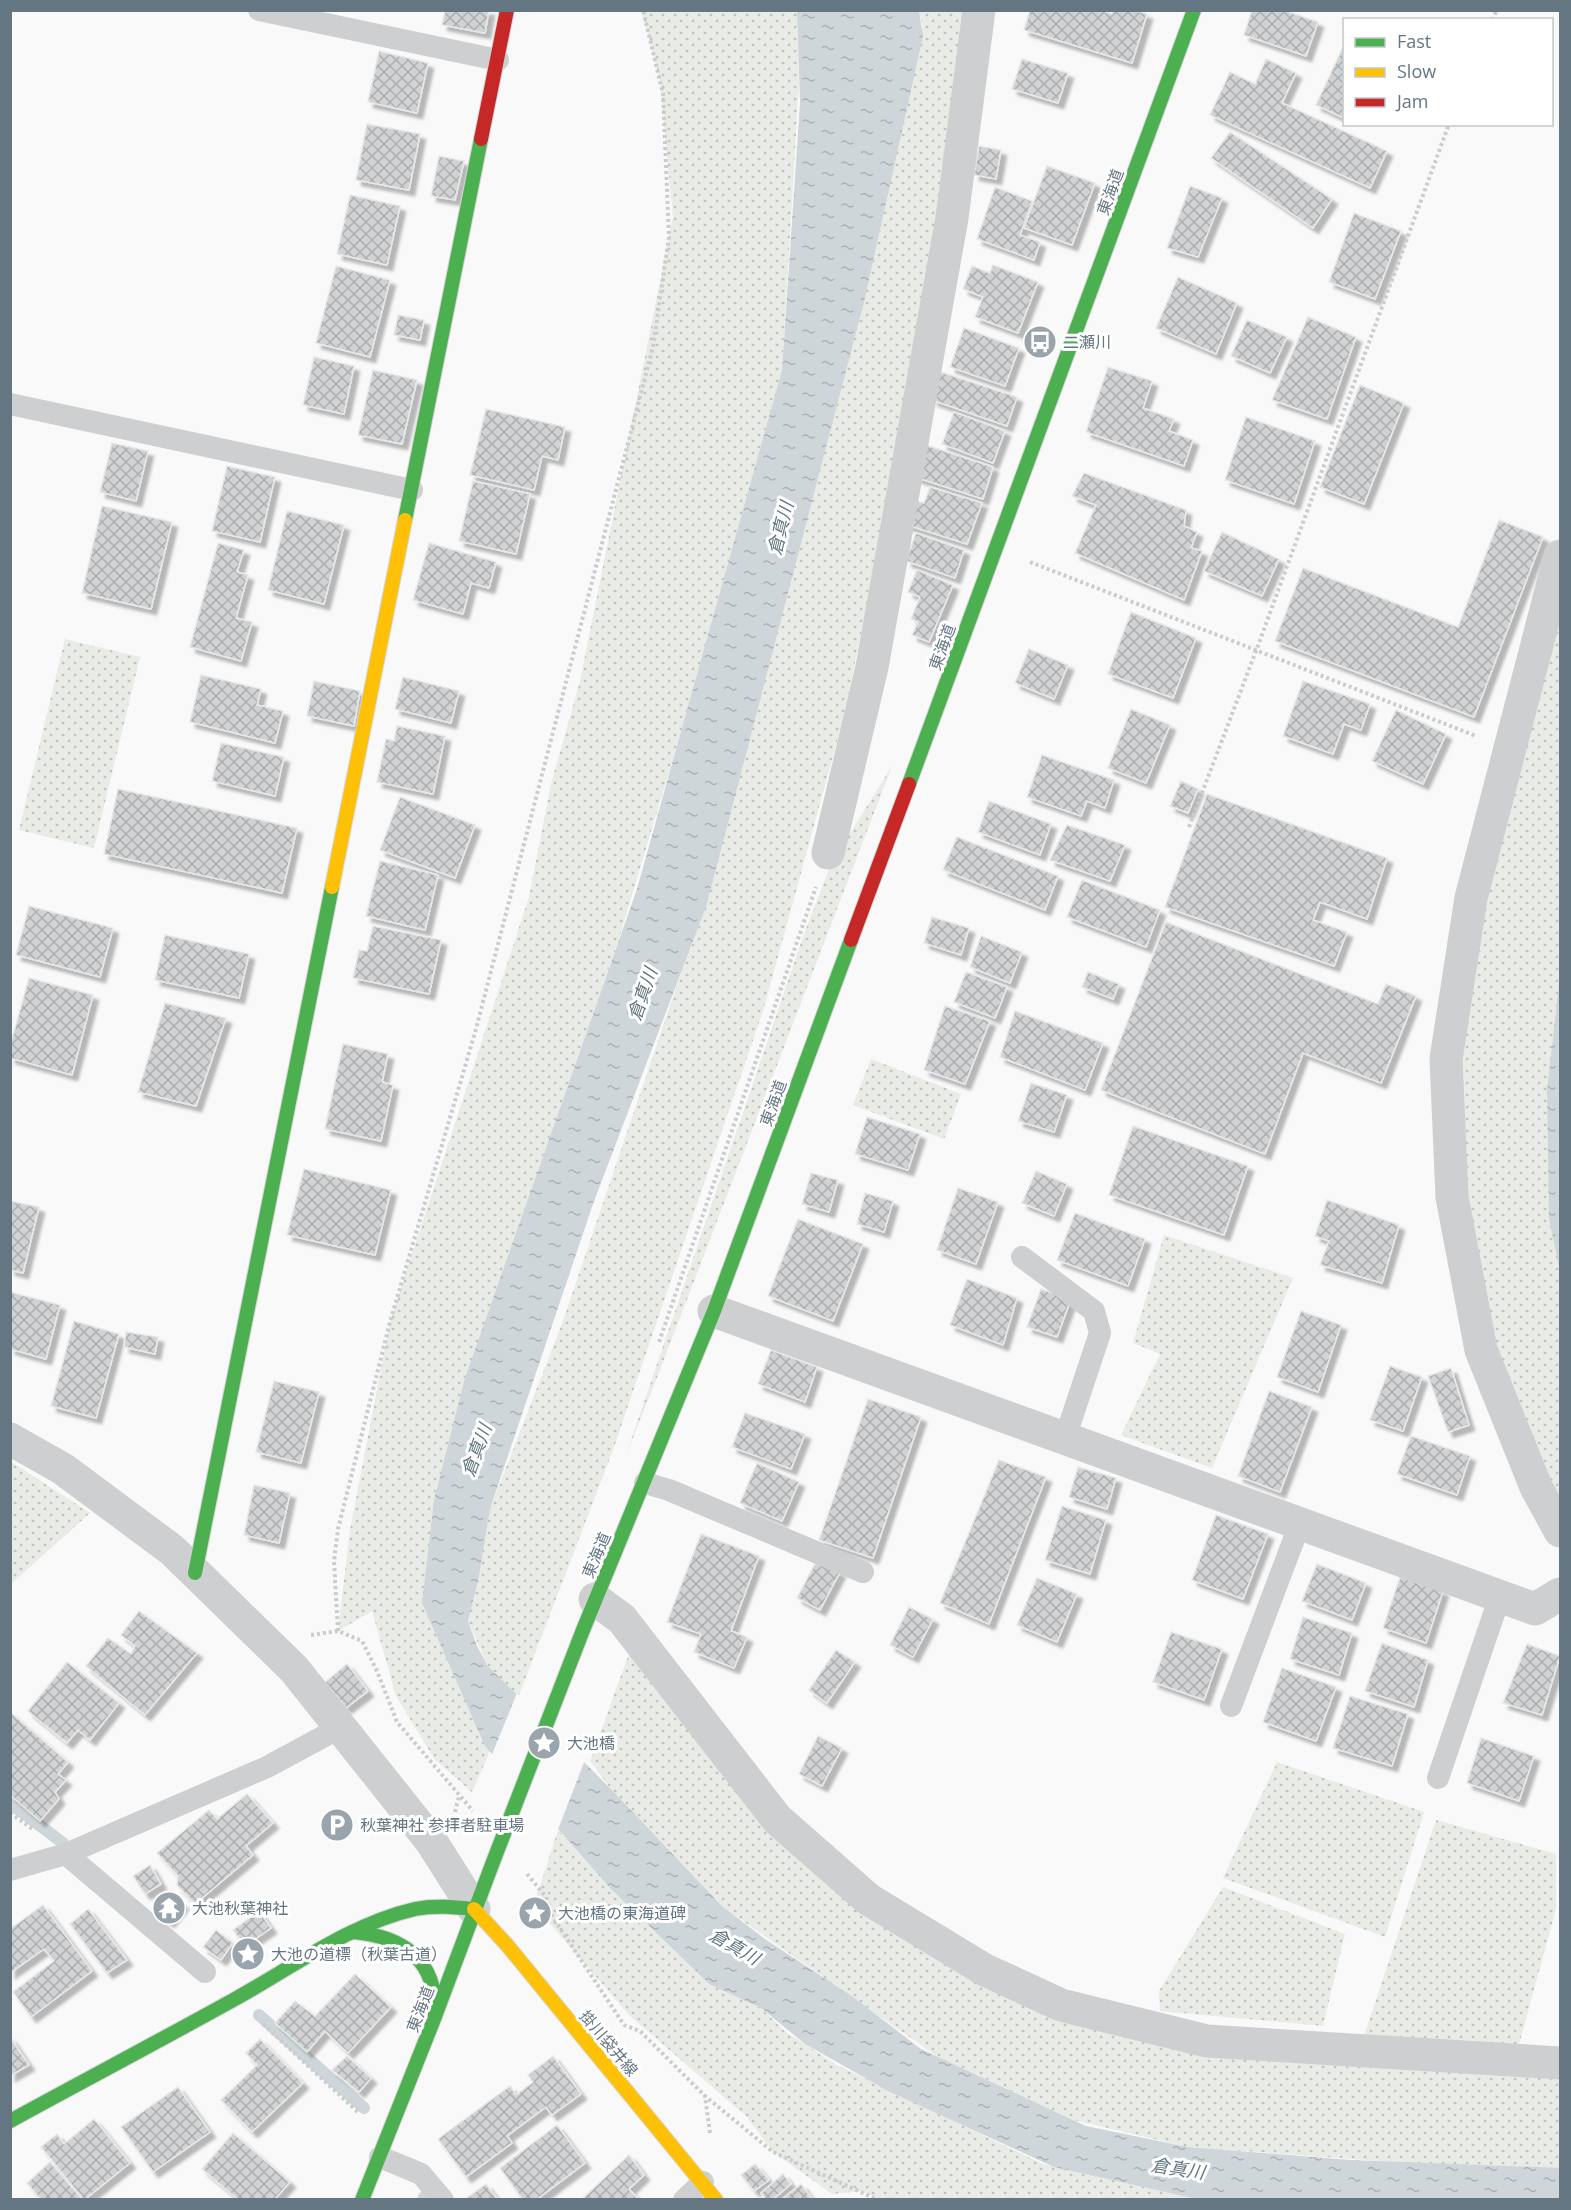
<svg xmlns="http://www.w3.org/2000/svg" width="1571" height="2210" viewBox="0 0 1571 2210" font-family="'Open Sans','Noto Sans JP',sans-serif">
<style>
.grass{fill:url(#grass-dots)}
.water{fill:url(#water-ripples)}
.pier{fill:#f9f9f9}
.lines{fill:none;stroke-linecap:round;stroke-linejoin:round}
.stream{stroke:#ced6d9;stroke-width:12}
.building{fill:url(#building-cross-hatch);stroke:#e8e8e8;stroke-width:1.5;filter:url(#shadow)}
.fast-casing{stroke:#d5d6d7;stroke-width:16}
.slow-casing{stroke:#d5d6d7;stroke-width:16}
.jam-casing{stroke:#d5d6d7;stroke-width:16}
.path{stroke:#cbcccd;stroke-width:4;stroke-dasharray:3 3;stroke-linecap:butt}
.lane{stroke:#cecfd0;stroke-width:22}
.street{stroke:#cecfd0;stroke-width:33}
.fast{stroke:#4caf50;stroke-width:14}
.slow{stroke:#ffc107;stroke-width:14}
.jam{stroke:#c62828;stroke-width:14}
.fast-bridge-casing{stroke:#d5d6d7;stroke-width:16;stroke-linecap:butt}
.fast-bridge{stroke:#4caf50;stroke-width:14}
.labels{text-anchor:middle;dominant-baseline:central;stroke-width:6;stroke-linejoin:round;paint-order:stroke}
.street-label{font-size:16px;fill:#657683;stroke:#fff}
.poi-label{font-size:16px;fill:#657683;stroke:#fff;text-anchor:start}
.water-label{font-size:18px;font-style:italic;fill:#60757c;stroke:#fff}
</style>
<defs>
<pattern id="grass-dots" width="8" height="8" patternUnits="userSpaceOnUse" patternTransform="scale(1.5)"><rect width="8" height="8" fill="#e8ebe6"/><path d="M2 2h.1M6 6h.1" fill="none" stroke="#c0c3c0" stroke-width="1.8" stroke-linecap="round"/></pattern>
<pattern id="water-ripples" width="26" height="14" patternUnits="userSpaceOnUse" patternTransform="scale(1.5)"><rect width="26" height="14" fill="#ced6d9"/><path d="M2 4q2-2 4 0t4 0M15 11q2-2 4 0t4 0" fill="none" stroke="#abb2b5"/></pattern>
<pattern id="building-cross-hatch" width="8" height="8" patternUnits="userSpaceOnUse" patternTransform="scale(1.5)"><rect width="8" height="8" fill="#d0d2d3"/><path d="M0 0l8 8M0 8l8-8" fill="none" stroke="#acafb1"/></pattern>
<filter id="shadow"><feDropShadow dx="5.5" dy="5.5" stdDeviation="1.5" flood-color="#0004"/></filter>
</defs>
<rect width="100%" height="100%" fill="#f9f9f9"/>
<g class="grass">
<path d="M642 11H797L799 83 782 370 684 722 617 945 486 1319 437 1487 422 1603 490 1751 472 1792 435 1760 396 1696 372 1611 338 1631 350 1530 390 1322 529 897 551 784 580 681 673 217 660 81Z"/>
<path d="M919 11H964L962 38 909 400 844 716 764 1008 613 1450 518 1698 488 1666 468 1621 490 1509 563 1321 680 976 706 907 923 26Z"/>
<path d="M1560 560V1528L1476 1321 1446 1059Z"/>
<path d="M65 639 140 657 94 848 19 830Z"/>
<path d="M892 766 656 1380 626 1455 804 934 831 864Z"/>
<path d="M871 1059 961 1094 944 1139 853 1105Z"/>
<path d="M1164 1235 1293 1278 1212 1468 1121 1435 1160 1354 1133 1343Z"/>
<path d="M10 1461 90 1513 11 1584H10Z"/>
<path d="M631 1648 777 1819 906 1922 1061 2005 1199 2044 1560 2062V2174L1188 2147 1074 2120 938 2057 723 1907 611 1789 590 1761Z"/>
<path d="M1277 1762 1424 1812 1385 1937 1223 1878Z"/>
<path d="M1436 1820 1556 1854V1909L1517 2052 1364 2036Z"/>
<path d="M558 1830 609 1887 709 1984 761 2008 786 2032 837 2065 1043 2164 1192 2198 1211 2199 882 2200 861 2191 832 2194 773 2152 747 2117 630 2016 534 1905Z"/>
<path d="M1223 1887 1345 1934 1323 2026 1160 2011 1159 1991Z"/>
</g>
<g class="water">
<path d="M797 11H919L923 36 864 302 706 907 593 1204 490 1509 478 1581 468 1621 477 1646 488 1666 611 1789 722 1906 765 1939 856 1999 921 2049 1086 2126 1188 2147 1351 2160 1560 2168V2199L1211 2200 1192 2198 1054 2167 888 2091 805 2044 761 2008 709 1984 609 1887 485 1746 422 1603 434 1500 465 1378 637 889 782 370 800 103Z"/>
<path d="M1560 975V1271L1549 1219 1547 1091Z"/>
</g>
<path class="pier" d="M517 1693 585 1760 557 1832 491 1757Z"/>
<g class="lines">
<g class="stream">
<path d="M10 1803 63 1843"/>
<path d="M259 2015 364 2108"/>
<path d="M423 2200 424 2197 427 2200"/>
</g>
</g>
<g class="building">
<path d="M445 10H489L485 33 442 25Z"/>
<path d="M1030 10H1101L1112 14 1113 10H1134L1147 14 1132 63 1024 30Z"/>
<path d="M1252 10H1283L1318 22 1306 56 1244 35Z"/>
<path d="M1343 47H1344V118L1316 105Z"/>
<path d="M379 51 428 63 417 113 368 102Z"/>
<path d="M1022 59 1068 73 1058 103 1012 89Z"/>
<path d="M1266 59 1296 73 1282 103 1387 151 1370 188 1210 115 1230 72 1255 84Z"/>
<path d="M367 124 420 134 409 190 356 180Z"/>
<path d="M1230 132 1332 199 1313 228 1211 158Z"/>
<path d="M979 146 1001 150 996 179 974 175Z"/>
<path d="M439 156 464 161 455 200 431 196Z"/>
<path d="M1047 166 1095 183 1072 245 1024 228Z"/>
<path d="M1190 186 1222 198 1198 257 1167 248Z"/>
<path d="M995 187 1032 201 1020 235 1040 242 1034 260 977 239Z"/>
<path d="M350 195 400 206 387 265 337 254Z"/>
<path d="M1354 213 1401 231 1375 299 1329 282Z"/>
<path d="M993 265 1038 282 1018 333 975 317 983 297 963 289 972 266 990 273Z"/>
<path d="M336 266 390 280 370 357 316 343Z"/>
<path d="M1178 277 1237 303 1216 354 1156 328Z"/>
<path d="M398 315 424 320 420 340 394 335Z"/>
<path d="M1308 317 1356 337 1327 419 1272 400Z"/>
<path d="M1247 320 1287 337 1270 373 1231 356Z"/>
<path d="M964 328 1019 348 1005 386 950 367Z"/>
<path d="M314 357 354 366 344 414 303 405Z"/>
<path d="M1108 367 1152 381 1143 408 1174 419 1169 431 1193 440 1184 466 1086 432Z"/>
<path d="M373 370 417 380 402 444 358 435Z"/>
<path d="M941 372 1017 397 1007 426 932 400Z"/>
<path d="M1360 385 1404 403 1364 504 1320 487Z"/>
<path d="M486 409 565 427 558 460 542 456 534 490 470 475Z"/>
<path d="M954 412 1005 431 993 463 942 444Z"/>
<path d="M1246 417 1315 441 1294 504 1225 480Z"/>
<path d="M112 443 148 451 136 501 100 492Z"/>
<path d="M926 445 993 467 983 499 915 477Z"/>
<path d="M227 466 275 477 260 542 212 531Z"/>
<path d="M1084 473 1186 510 1184 526 1197 532 1191 548 1202 551 1184 600 1075 553 1096 505 1072 496Z"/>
<path d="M473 481 530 494 516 554 459 541Z"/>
<path d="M930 487 982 503 967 544 904 524 912 500 924 503Z"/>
<path d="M102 506 172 522 151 609 82 593Z"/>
<path d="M287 511 344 525 324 604 268 590Z"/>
<path d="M1499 520 1543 537 1474 717 1275 641 1303 568 1458 627Z"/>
<path d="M1222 532 1279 559 1262 596 1204 571Z"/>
<path d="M916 533 964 550 955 578 906 561Z"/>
<path d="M218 543 244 550 237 572 248 575 236 618 252 622 241 661 190 647Z"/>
<path d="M429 543 496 562 489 588 471 583 463 614 413 600Z"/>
<path d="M917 570 953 585 929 642 912 635 918 622 911 619 920 597 908 592Z"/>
<path d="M1131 612 1196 638 1173 698 1108 674Z"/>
<path d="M1029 649 1068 665 1054 699 1015 683Z"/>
<path d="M201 675 261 689 257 705 283 711 275 743 190 722Z"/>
<path d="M403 677 459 691 451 723 395 709Z"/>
<path d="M314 681 360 691 354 726 307 716Z"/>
<path d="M1303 681 1370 704 1361 730 1344 724 1333 754 1283 736Z"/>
<path d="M1131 709 1170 725 1146 783 1108 768Z"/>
<path d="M1396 710 1446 734 1423 784 1372 761Z"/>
<path d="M397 726 445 736 433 794 377 782 386 739 394 741Z"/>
<path d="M221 743 284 757 275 796 212 781Z"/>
<path d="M1042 755 1114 780 1105 808 1087 801 1081 816 1027 797Z"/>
<path d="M1181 781 1198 789 1188 813 1170 806Z"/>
<path d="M118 789 297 828 282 893 104 854Z"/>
<path d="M1207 794 1387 858 1367 919 1320 902 1313 920 1347 932 1334 966 1165 907Z"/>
<path d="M400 797 475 825 455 878 380 850Z"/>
<path d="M989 801 1051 824 1040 855 978 832Z"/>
<path d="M1067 825 1125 845 1110 881 1050 860Z"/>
<path d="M957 837 1058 876 1045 910 943 870Z"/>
<path d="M380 861 438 875 425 930 366 916Z"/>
<path d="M1082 880 1160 910 1146 947 1067 917Z"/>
<path d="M29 906 113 928 100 977 16 955Z"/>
<path d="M932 917 969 928 961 955 924 943Z"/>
<path d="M1166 922 1378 1004 1386 984 1416 996 1381 1083 1303 1053 1265 1154 1101 1090Z"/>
<path d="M373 926 441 940 429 994 353 978 359 950 367 951Z"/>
<path d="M165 935 249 954 239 998 155 980Z"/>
<path d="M981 936 1022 952 1010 983 970 967Z"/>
<path d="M966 972 1007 987 995 1018 954 1002Z"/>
<path d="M1088 972 1119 984 1113 999 1082 987Z"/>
<path d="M29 978 93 995 72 1075 10 1058V1046Z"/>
<path d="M165 1003 226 1018 196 1106 138 1092Z"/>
<path d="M945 1006 990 1021 965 1084 924 1070Z"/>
<path d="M1015 1011 1103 1043 1085 1090 1000 1057Z"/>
<path d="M343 1044 388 1054 382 1082 393 1085 381 1141 325 1129Z"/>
<path d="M1031 1083 1067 1095 1054 1132 1018 1121Z"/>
<path d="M867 1117 920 1134 908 1170 855 1154Z"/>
<path d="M1133 1126 1248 1166 1224 1235 1109 1195Z"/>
<path d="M304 1169 391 1190 375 1255 287 1235Z"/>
<path d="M1036 1171 1067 1184 1054 1216 1022 1203Z"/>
<path d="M811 1173 838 1180 829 1212 802 1204Z"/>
<path d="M958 1188 998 1202 976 1264 937 1250Z"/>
<path d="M865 1193 893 1201 884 1232 857 1224Z"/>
<path d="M1327 1200 1399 1225 1382 1283 1320 1265 1329 1241 1315 1236Z"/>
<path d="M10 1201 39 1207 23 1273 10 1270Z"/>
<path d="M1075 1213 1145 1239 1128 1286 1057 1260Z"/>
<path d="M798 1219 863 1244 833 1321 768 1296Z"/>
<path d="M967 1279 1017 1298 1003 1345 950 1325Z"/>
<path d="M1041 1289 1071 1299 1057 1337 1027 1327Z"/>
<path d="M10 1292 60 1305 46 1359 10 1349Z"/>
<path d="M1301 1311 1341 1325 1318 1392 1277 1377Z"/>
<path d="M74 1321 119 1334 96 1418 51 1406Z"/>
<path d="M126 1332 158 1337 155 1354 124 1347Z"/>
<path d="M771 1350 817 1367 805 1402 758 1384Z"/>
<path d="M1390 1366 1422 1377 1403 1431 1370 1420Z"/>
<path d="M1451 1368 1469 1425 1448 1432 1428 1376Z"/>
<path d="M274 1381 319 1392 301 1463 256 1452Z"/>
<path d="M1269 1391 1312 1407 1280 1492 1238 1476Z"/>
<path d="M868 1399 921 1417 873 1558 819 1540Z"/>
<path d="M745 1413 805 1434 791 1469 732 1447Z"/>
<path d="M1411 1436 1470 1456 1457 1495 1397 1474Z"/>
<path d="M999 1460 1046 1477 989 1624 940 1603Z"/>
<path d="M757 1463 799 1482 782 1521 740 1503Z"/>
<path d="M1078 1467 1116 1478 1107 1509 1069 1497Z"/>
<path d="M254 1485 290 1493 279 1543 244 1535Z"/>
<path d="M1062 1506 1106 1520 1090 1574 1045 1560Z"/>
<path d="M1216 1515 1268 1534 1243 1599 1192 1580Z"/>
<path d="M701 1534 759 1556 731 1631 747 1637 734 1668 694 1652 701 1634 667 1622Z"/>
<path d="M817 1560 840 1572 820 1610 797 1598Z"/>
<path d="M1317 1564 1366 1583 1352 1620 1302 1601Z"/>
<path d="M1400 1577 1443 1591 1426 1643 1383 1628Z"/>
<path d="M1037 1578 1077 1594 1057 1642 1017 1625Z"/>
<path d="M909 1607 933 1619 913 1657 890 1645Z"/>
<path d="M139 1611 197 1653 145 1715 86 1666 108 1638 131 1654 135 1646 121 1635Z"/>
<path d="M1303 1617 1352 1633 1339 1675 1290 1659Z"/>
<path d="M1171 1632 1222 1649 1204 1700 1153 1682Z"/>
<path d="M1382 1643 1428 1660 1414 1707 1365 1691Z"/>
<path d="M1527 1644 1560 1656 1542 1715 1503 1703Z"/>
<path d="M836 1650 855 1662 827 1703 809 1690Z"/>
<path d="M67 1662 119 1703 90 1740 78 1730 67 1743 28 1711Z"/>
<path d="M347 1664 368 1691 346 1708 325 1682Z"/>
<path d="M1282 1668 1336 1687 1316 1741 1263 1722Z"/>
<path d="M1350 1696 1408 1714 1392 1766 1333 1748Z"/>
<path d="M10 1712 68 1762 58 1774 66 1780 55 1792 59 1799 40 1821 10 1795Z"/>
<path d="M818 1736 842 1748 822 1786 799 1774Z"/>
<path d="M1481 1738 1534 1756 1519 1801 1467 1783Z"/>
<path d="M247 1794 273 1823 246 1846 253 1855 195 1904 177 1885 178 1876 157 1853 209 1810 217 1819Z"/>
<path d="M150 1865 161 1884 145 1894 133 1876Z"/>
<path d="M166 1892 183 1904 169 1922 153 1909Z"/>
<path d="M43 1905 92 1971 31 2017 13 1992 54 1961 44 1949 10 1973V1929Z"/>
<path d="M88 1909 127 1960 107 1973 70 1924Z"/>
<path d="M259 1911 271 1928 245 1946 233 1930Z"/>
<path d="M216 1930 233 1943 221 1960 203 1947Z"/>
<path d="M355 1974 391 2007 348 2053 325 2031 307 2052 275 2023 295 2001 315 2016Z"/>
<path d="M10 2037 29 2065 10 2076Z"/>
<path d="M260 2039 303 2083 252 2132 221 2100 257 2065 246 2053Z"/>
<path d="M347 2056 371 2078 359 2092 332 2070Z"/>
<path d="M553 2056 581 2094 552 2115 546 2107 507 2136 512 2143 466 2177 438 2139 510 2086 516 2095 533 2082 528 2075Z"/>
<path d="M178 2087 210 2132 153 2172 121 2127Z"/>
<path d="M94 2119 130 2163 84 2200 41 2147 57 2134 64 2144Z"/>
<path d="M557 2125 585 2163 536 2200H523L500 2168Z"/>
<path d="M233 2133 290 2182 274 2200H239L202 2169Z"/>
<path d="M629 2155 644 2175 629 2189 639 2200H581Z"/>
<path d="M50 2162 83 2200H41L27 2183Z"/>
<path d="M755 2164 769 2180 754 2191 741 2175Z"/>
<path d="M783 2174 791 2184 772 2200H766L761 2193Z"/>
<path d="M486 2184 498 2200H464Z"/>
<path d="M801 2184 813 2200H781Z"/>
</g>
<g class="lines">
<defs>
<g id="fast">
<path d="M405 520 481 139"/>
<path d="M909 784 1194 10"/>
<path d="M195 1573 332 887"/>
<path d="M583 1630 714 1311 851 940"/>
<path d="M352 1932C403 1936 437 1960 435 2014"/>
<path d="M10 2121C85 2080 161 2040 235 1999 293 1967 350 1924 415 1909 435 1905 454 1907 474 1909"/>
<path d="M362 2200 434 2019 493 1862"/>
</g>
<g id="slow">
<path d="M332 887 405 520"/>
<path d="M474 1909 507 1945 716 2200"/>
</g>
<g id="jam">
<path d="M481 139 507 10"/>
<path d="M851 940 909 784"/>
</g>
</defs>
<use href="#fast" class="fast-casing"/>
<use href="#slow" class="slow-casing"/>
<use href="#jam" class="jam-casing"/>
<g class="path">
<path d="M1492 20 1497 10"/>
<path d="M1030 562 1476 736"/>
<path d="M1189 827 1256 651 1449 124"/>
<path d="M659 1342 816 887"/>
<path d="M338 1631 334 1561 338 1529 390 1322 476 1029 653 347 669 237 663 94 643 10"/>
<path d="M311 1635 338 1631 362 1641 377 1671 397 1722 473 1811"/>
<path d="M455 1812 459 1796"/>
<path d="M10 1813 34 1830"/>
<path d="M527 1874 546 1897 552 1916 624 2025 640 2031 705 2096"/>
<path d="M263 2024 359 2113"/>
<path d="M710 2133 705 2096 773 2152 878 2200"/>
</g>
<g class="lane">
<path d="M259 10 498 60"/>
<path d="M10 404 412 490"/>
<path d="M1022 1257 1094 1311 1100 1333 1065 1438"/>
<path d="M645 1483 669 1490 863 1572"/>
<path d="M1231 1706 1300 1523"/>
<path d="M1438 1778 1500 1596"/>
<path d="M66 1854 205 1972"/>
<path d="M10 1870 66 1854 267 1767 341 1727"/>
<path d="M380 2157 421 2174 443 2200"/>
<path d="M684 2200 703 2182"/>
</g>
<g class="street">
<path d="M1560 556 1471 898 1446 1059 1452 1197 1481 1350 1536 1487 1560 1531"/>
<path d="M828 853 872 667 952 218 979 10"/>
<path d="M714 1311 1535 1609 1560 1594"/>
<path d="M10 1439 63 1469 172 1550 294 1669 431 1841 474 1909"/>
<path d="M595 1599 622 1619 777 1819 868 1899 985 1970 1061 2005 1207 2041 1560 2063"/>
</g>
<use href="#fast" class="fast"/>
<use href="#slow" class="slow"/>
<use href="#jam" class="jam"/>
<defs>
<path id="fast-bridge" d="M493 1862 583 1630"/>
</defs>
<use href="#fast-bridge" class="fast-bridge-casing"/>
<use href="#fast-bridge" class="fast-bridge"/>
</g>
<defs>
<symbol id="bus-disc" viewBox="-11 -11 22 22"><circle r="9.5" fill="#99a4ac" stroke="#fff"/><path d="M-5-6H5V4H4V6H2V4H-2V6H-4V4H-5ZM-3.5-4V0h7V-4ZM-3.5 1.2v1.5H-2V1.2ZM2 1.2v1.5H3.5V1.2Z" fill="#fff"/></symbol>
<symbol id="sight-disc" viewBox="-11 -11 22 22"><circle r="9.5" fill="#99a4ac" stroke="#fff"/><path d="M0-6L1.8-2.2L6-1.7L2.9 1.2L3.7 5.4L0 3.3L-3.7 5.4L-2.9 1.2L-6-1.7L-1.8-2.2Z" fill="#fff"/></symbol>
<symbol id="parking-disc" viewBox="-11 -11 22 22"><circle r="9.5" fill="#99a4ac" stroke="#fff"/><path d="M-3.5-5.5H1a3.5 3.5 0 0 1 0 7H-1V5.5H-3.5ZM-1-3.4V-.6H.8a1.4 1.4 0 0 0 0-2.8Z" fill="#fff"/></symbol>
<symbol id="temple-disc" viewBox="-11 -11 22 22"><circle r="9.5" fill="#99a4ac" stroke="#fff"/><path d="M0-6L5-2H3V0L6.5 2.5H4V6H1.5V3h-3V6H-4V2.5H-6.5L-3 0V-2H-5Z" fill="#fff"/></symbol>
</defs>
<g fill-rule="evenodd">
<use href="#bus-disc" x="1021" y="323" width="38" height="38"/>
<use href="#sight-disc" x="525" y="1724" width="38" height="38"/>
<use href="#parking-disc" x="318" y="1806" width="38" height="38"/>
<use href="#temple-disc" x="150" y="1889" width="38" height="38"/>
<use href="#sight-disc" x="516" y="1894" width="38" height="38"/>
<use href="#sight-disc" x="229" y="1935" width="38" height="38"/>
</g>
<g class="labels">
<g class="street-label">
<text transform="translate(1110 192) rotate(-70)">東海道</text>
<text transform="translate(942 647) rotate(-70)">東海道</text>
<text transform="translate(773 1103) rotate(-70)">東海道</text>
<text transform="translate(596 1555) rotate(-67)">東海道</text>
<text transform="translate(420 2009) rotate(-69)">東海道</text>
<text transform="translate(609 2043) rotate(50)">掛川袋井線</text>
</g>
<g class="poi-label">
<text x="1063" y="342">二瀬川</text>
<text x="567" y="1743">大池橋</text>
<text x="360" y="1825">秋葉神社 参拝者駐車場</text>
<text x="192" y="1908">大池秋葉神社</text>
<text x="558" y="1913">大池橋の東海道碑</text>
<text x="271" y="1954">大池の道標（秋葉古道）</text>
</g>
<g class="water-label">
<text transform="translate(780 528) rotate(-76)">倉真川</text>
<text transform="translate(642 994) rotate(-71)">倉真川</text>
<text transform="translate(476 1450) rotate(-70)">倉真川</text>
<text transform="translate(735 1946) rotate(30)">倉真川</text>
<text transform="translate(1178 2168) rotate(9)">倉真川</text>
</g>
</g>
<rect width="1571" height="2210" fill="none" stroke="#657683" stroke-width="24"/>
<rect x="1343" y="18" width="210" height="108" fill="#ffffff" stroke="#c1c8cd" stroke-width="1.5"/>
<rect x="1355" y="38" width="30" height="9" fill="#4caf50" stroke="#c1c8cd" stroke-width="1.5"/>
<text x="1397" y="48" font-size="18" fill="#657683">Fast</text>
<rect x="1355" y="68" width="30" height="9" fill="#ffc107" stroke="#c1c8cd" stroke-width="1.5"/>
<text x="1397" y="78" font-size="18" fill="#657683">Slow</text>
<rect x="1355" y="98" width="30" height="9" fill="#c62828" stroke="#c1c8cd" stroke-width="1.5"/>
<text x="1397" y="108" font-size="18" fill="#657683">Jam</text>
</svg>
